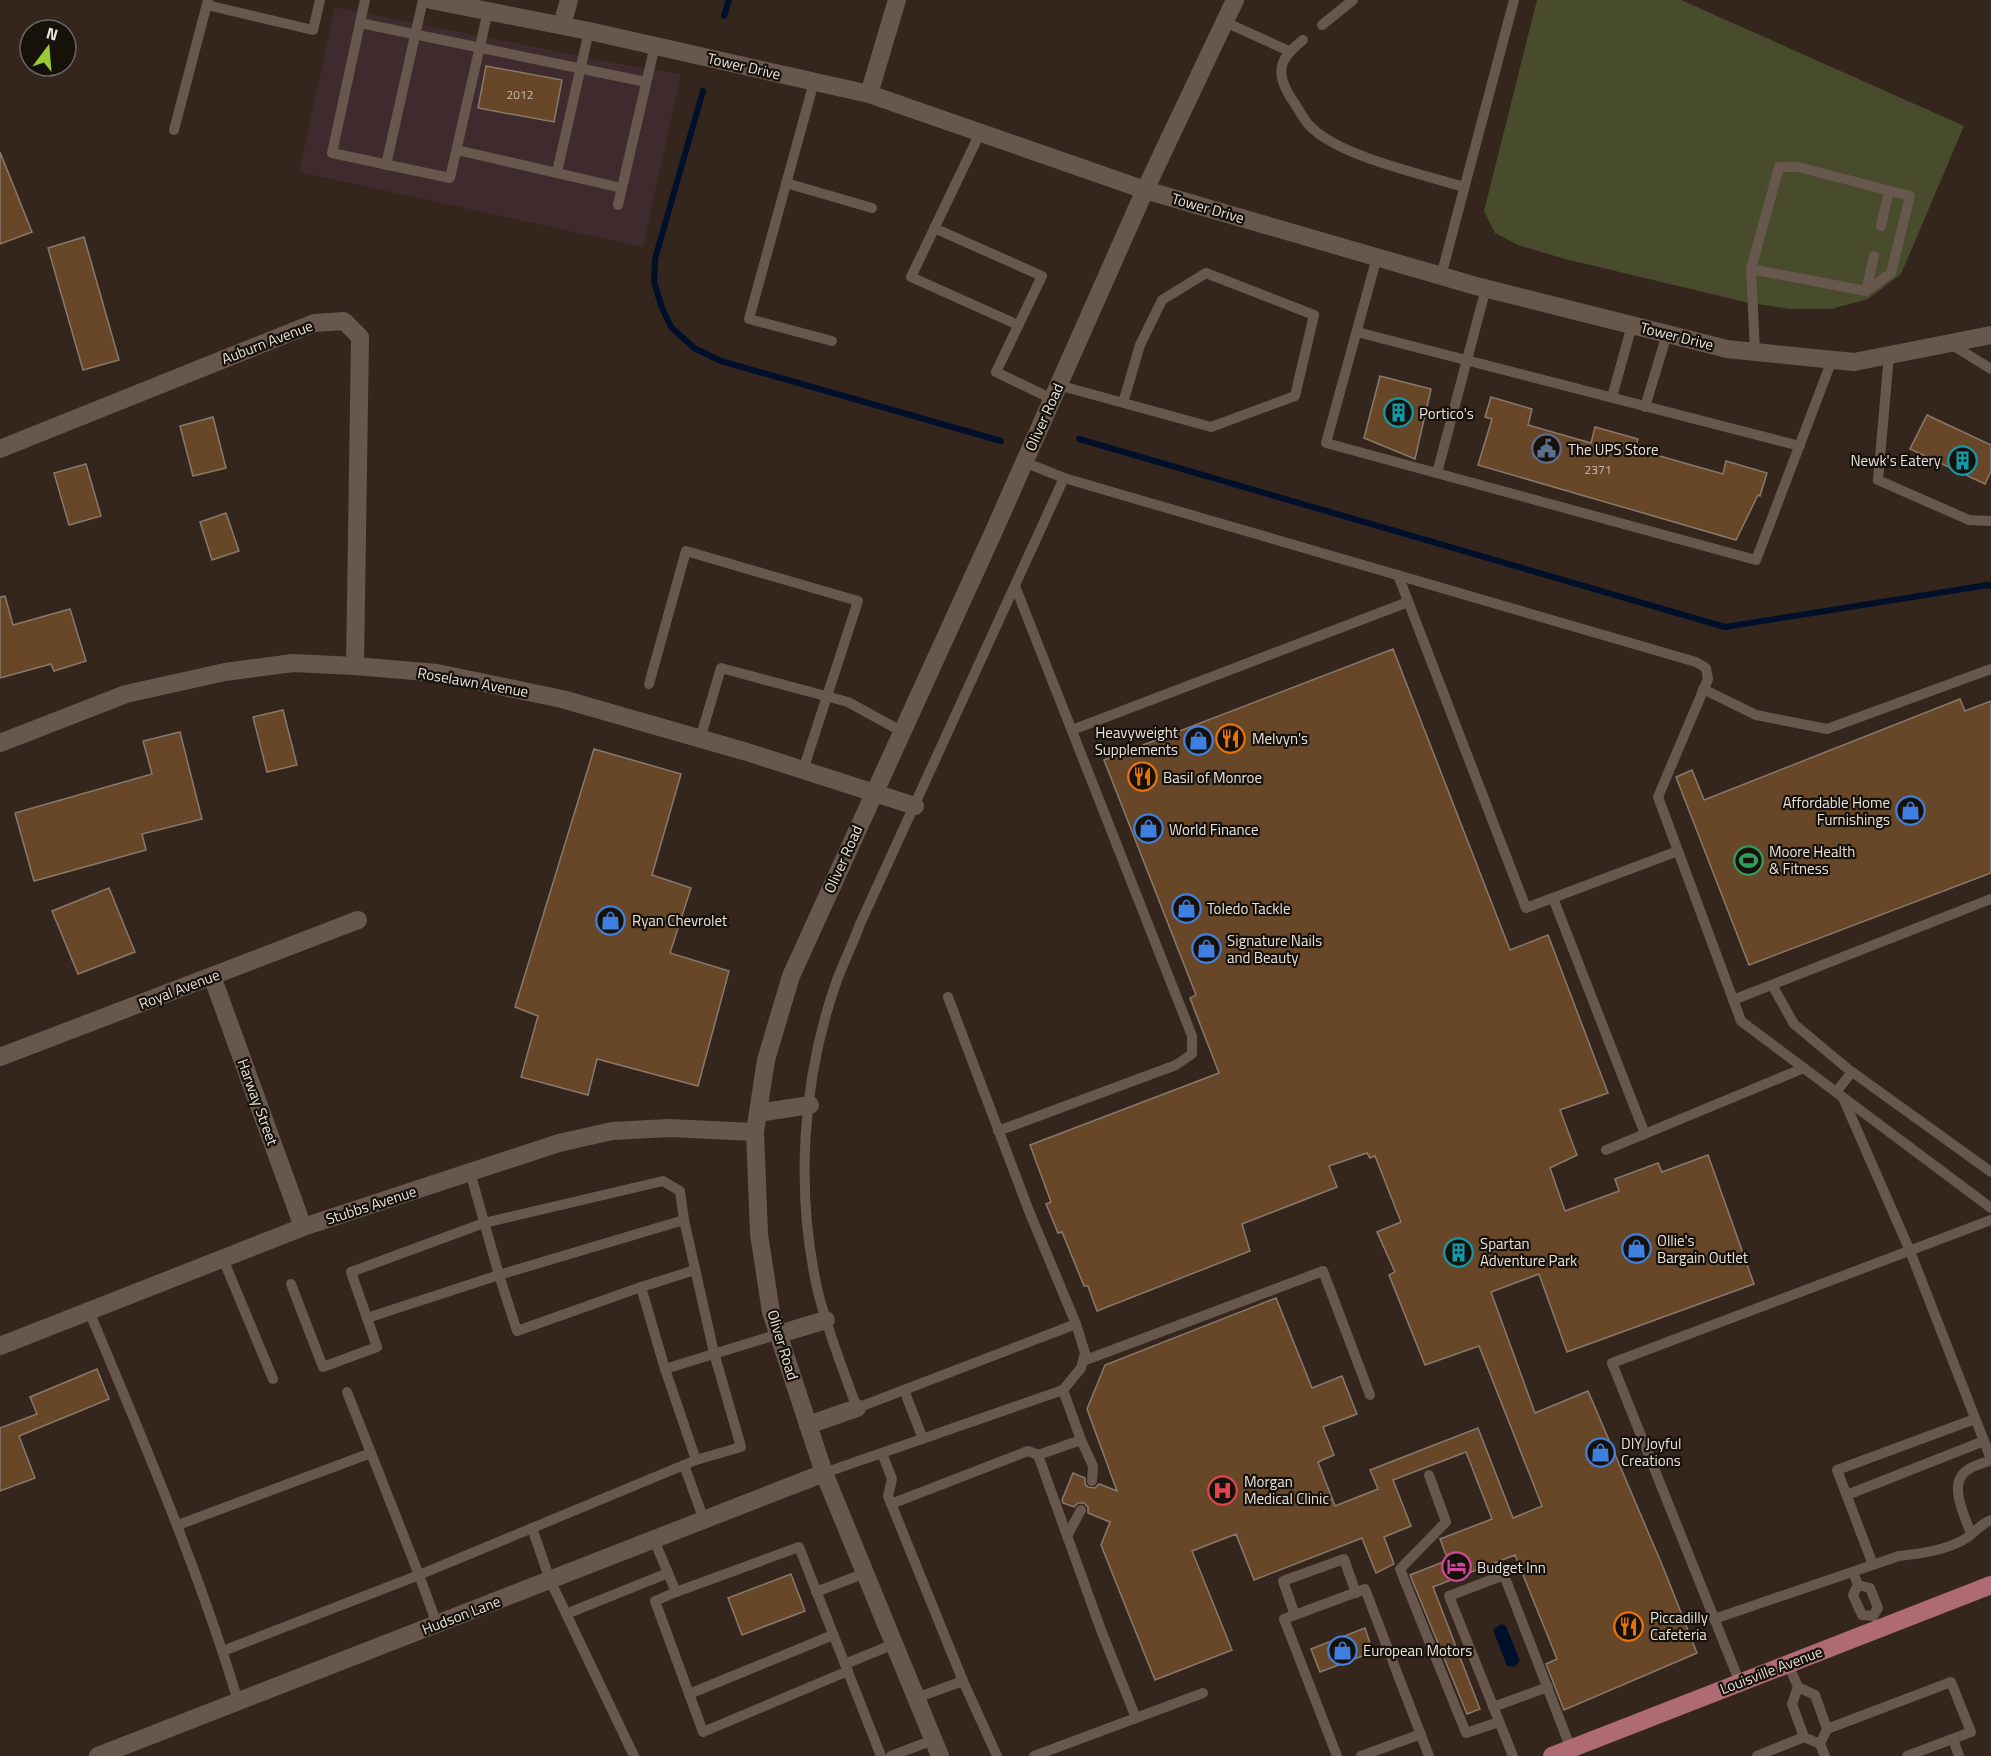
<svg xmlns="http://www.w3.org/2000/svg" width="1991" height="1756" viewBox="0 0 1991 1756" font-family="'Titillium Web',sans-serif">
<style>
.industrial{fill:#3f2b2d}
.green{fill:#484c2c}
.water{fill:#000f2a}
.lines{fill:none;stroke-linecap:round;stroke-linejoin:round}
.stream{stroke:#000f2a;stroke-width:6}
.building{fill:#684729;stroke:#88796c;stroke-width:1.5}
.service{stroke:#67574c;stroke-width:10}
.minor{stroke:#67574c;stroke-width:18}
.tertiary{stroke:#67574c;stroke-width:18}
.primary{stroke:#af6b74;stroke-width:18}
.labels{text-anchor:middle;dominant-baseline:central;stroke-width:4.5;stroke-linejoin:round;paint-order:stroke}
.number-label{font-size:12px;fill:#cabaae}
.street-label{font-size:15px;fill:#eae1db;stroke:#17110c}
.poi-label{font-size:15px;fill:#eae1db;stroke:#17110c;text-anchor:start}
</style>
<rect width="100%" height="100%" fill="#34261c"/>
<path class="industrial" d="M335 7 605 61 681 74 643 247 299 172Z"/>
<path class="green" d="M1537 0H1681L1964 126 1901 274 1868 299 1831 309H1790L1745 302 1565 259 1518 245 1495 233 1484 211Z"/>
<path class="water" d="M1501 1624 1506 1626 1520 1661 1514 1667 1507 1666 1493 1630Z"/>
<g class="lines">
<g class="stream">
<path d="M724 16 729 0"/>
<path d="M703 91 655 259 654 282 662 308 671 327 694 348 721 361 1001 441"/>
<path d="M1079 439 1725 627 1988 585 1991 586"/>
</g>
</g>
<g class="building">
<path d="M486 66 562 80 554 122 478 108Z"/>
<path d="M0 152 32 232 0 244Z"/>
<path d="M84 237 119 360 83 370 48 248Z"/>
<path d="M1380 376 1431 389 1415 459 1364 438Z"/>
<path d="M1491 397 1532 409 1528 425 1591 443 1595 427 1638 439 1635 449 1723 474 1726 461 1767 473 1760 496 1758 495 1736 540 1478 465 1492 419 1485 417Z"/>
<path d="M1927 415 1991 445V471L1985 484 1910 449Z"/>
<path d="M213 417 226 468 193 476 180 426Z"/>
<path d="M86 464 101 516 69 525 54 473Z"/>
<path d="M226 513 239 551 212 560 200 522Z"/>
<path d="M5 596 13 625 70 609 86 661 54 671 51 664 0 678V597Z"/>
<path d="M1393 649 1510 950 1548 935 1608 1093 1560 1110 1577 1155 1550 1168 1565 1211 1619 1191 1615 1179 1658 1163 1662 1172 1708 1155 1754 1284 1567 1352 1539 1274 1491 1292 1535 1413 1588 1391 1663 1567 1697 1653 1564 1710 1546 1664 1557 1659 1515 1555 1433 1587 1480 1709 1467 1714 1410 1575 1448 1560 1440 1539 1492 1519 1466 1452 1393 1480 1411 1526 1384 1537 1394 1564 1376 1573 1362 1538 1254 1580 1236 1534 1192 1551 1232 1650 1155 1680 1101 1545 1110 1522 1088 1513V1507L1084 1503H1078L1074 1507 1063 1503 1062 1500 1073 1473 1085 1478V1484L1088 1487 1095 1488 1099 1484 1117 1491 1087 1409 1105 1365 1276 1298 1312 1388 1342 1376 1357 1414 1323 1427 1334 1455 1318 1462 1335 1506 1378 1489 1370 1470 1478 1428 1513 1518 1542 1506 1479 1346 1425 1365 1389 1275 1395 1272 1377 1232 1401 1222 1375 1156 1370 1158 1367 1153 1329 1166 1337 1187 1242 1224 1250 1251 1097 1311 1088 1286H1084L1062 1232 1058 1233 1046 1204 1051 1202 1030 1145 1219 1073 1190 998 1196 995 1104 760Z"/>
<path d="M1960 699 1965 711 1991 701V873L1749 965 1676 777 1692 770 1704 800Z"/>
<path d="M283 710 297 765 267 772 253 717Z"/>
<path d="M180 732 202 819 142 834 146 850 34 881 15 813 152 774 143 741Z"/>
<path d="M594 749 681 774 652 875 691 888 670 953 729 971 698 1086 597 1059 588 1095 521 1077 538 1016 515 1007Z"/>
<path d="M109 888 135 952 78 974 52 911Z"/>
<path d="M97 1369 109 1399 19 1436 35 1478 0 1491V1428L37 1414 30 1397Z"/>
<path d="M791 1574 805 1611 742 1635 728 1598Z"/>
<path d="M1365 1628 1373 1652 1320 1672 1311 1649Z"/>
</g>
<g class="lines">
<g class="service">
<path d="M365 0 332 153 450 178 488 11"/>
<path d="M207 5 313 30 320 0"/>
<path d="M1225 22 1289 51"/>
<path d="M360 23 646 82"/>
<path d="M1322 25 1353 0"/>
<path d="M1303 40C1280 58 1274 71 1291 98 1297 106 1302 117 1309 125 1337 156 1422 174 1464 187"/>
<path d="M814 82 749 319 832 341"/>
<path d="M174 130 208 0"/>
<path d="M980 133 911 277 1018 325"/>
<path d="M457 150 622 188"/>
<path d="M386 165 423 0"/>
<path d="M557 172 589 31"/>
<path d="M786 183 872 208"/>
<path d="M618 205 655 45"/>
<path d="M1881 226 1889 191"/>
<path d="M934 228 1042 276 996 372 1052 399"/>
<path d="M1377 257 1326 443 1756 560 1832 360"/>
<path d="M1751 269 1866 291 1891 273 1910 196 1798 167H1779L1751 269 1755 351"/>
<path d="M1441 276 1514 0"/>
<path d="M1866 291 1874 256"/>
<path d="M1357 332 1800 446"/>
<path d="M1949 343 1991 369"/>
<path d="M1889 355 1878 480 1969 520 1991 521"/>
<path d="M1058 385 1211 427 1295 396 1314 315 1206 273 1162 300 1140 345 1123 403"/>
<path d="M1612 397 1632 325"/>
<path d="M1645 407 1667 334"/>
<path d="M1024 462 1064 478 1696 662 1706 668 1708 679 1658 797 1741 1021 1991 1208"/>
<path d="M1437 473 1486 288"/>
<path d="M1064 478 860 924C853 944 843 963 836 983 802 1080 795 1192 818 1292 828 1332 843 1370 857 1408L1076 1324"/>
<path d="M1398 575 1526 908 1678 851"/>
<path d="M649 684 686 551 858 601 803 770"/>
<path d="M1703 689 1756 715 1827 729 1991 669"/>
<path d="M1072 730 1408 602"/>
<path d="M700 739 721 668 848 702 901 731"/>
<path d="M1553 898 1645 1134"/>
<path d="M1772 985 1794 1024 1848 1069 1991 1172"/>
<path d="M948 997 1029 1211 1076 1324 1085 1353 1081 1368 1063 1390 1081 1440 1038 1455 1101 1630 1136 1718"/>
<path d="M1733 1000 1991 899"/>
<path d="M1836 1092 1852 1072"/>
<path d="M1843 1098 1910 1251 1991 1459"/>
<path d="M998 1131 1176 1065 1192 1054V1036L1015 586"/>
<path d="M1606 1150 1804 1068"/>
<path d="M470 1172 499 1275 517 1331 641 1287 665 1369"/>
<path d="M684 1220 714 1353 741 1447 696 1460"/>
<path d="M223 1259 273 1379"/>
<path d="M291 1284 323 1367 377 1347 351 1272 484 1223 663 1181 680 1191 684 1220 499 1275 367 1318"/>
<path d="M641 1287 695 1270"/>
<path d="M89 1311C143 1440 198 1568 238 1701"/>
<path d="M1083 1361 1323 1271 1370 1395"/>
<path d="M904 1390 923 1439"/>
<path d="M1081 1440 1093 1466 1092 1481"/>
<path d="M882 1453 892 1479 888 1496 963 1681 997 1756"/>
<path d="M684 1465 704 1520"/>
<path d="M824 1473 1063 1390"/>
<path d="M1429 1475 1446 1522 1400 1569 1466 1733 1499 1722"/>
<path d="M1847 1495 1984 1441"/>
<path d="M891 1504 1028 1451 1038 1455"/>
<path d="M178 1525 371 1453"/>
<path d="M532 1528 550 1580 634 1756"/>
<path d="M1971 1534C1965 1516 1946 1482 1969 1469 1975 1465 1984 1463 1991 1460"/>
<path d="M1067 1536 1081 1510"/>
<path d="M654 1540 676 1592 799 1547 881 1756"/>
<path d="M1873 1565 1837 1470 1975 1419"/>
<path d="M1853 1572 1858 1585 1853 1595 1862 1615 1873 1616"/>
<path d="M1858 1585 1870 1588 1878 1608 1873 1616"/>
<path d="M676 1592 655 1601 703 1732 848 1671"/>
<path d="M816 1592 865 1573"/>
<path d="M566 1614 668 1573"/>
<path d="M1295 1615 1283 1581 1344 1559 1356 1593"/>
<path d="M1714 1619 1899 1556C1920 1554 1951 1549 1968 1537 1976 1531 1981 1524 1991 1520"/>
<path d="M437 1624 419 1575 696 1460 665 1369 779 1334"/>
<path d="M223 1651 419 1575 347 1392"/>
<path d="M845 1664 894 1644"/>
<path d="M1788 1664 1798 1687 1792 1704 1804 1737 1820 1744 1827 1729 1815 1695 1798 1687"/>
<path d="M1740 1683 1612 1363 1991 1220"/>
<path d="M689 1694 833 1635"/>
<path d="M916 1698 963 1681"/>
<path d="M1493 1707 1548 1687"/>
<path d="M1827 1729 1951 1682 1971 1732 1907 1756"/>
<path d="M1953 1739 1959 1756"/>
<path d="M1820 1744 1825 1756"/>
<path d="M891 1756 933 1740"/>
<path d="M1034 1756 1203 1693"/>
<path d="M1337 1756 1284 1619 1365 1589 1429 1756"/>
<path d="M1361 1756 1421 1734"/>
<path d="M1513 1756 1449 1596 1504 1575 1571 1749"/>
<path d="M1757 1756 1804 1737"/>
</g>
<g class="minor">
<path d="M562 25 569 0"/>
<path d="M869 94 897 0"/>
<path d="M0 449 314 323 344 321 360 337 355 666"/>
<path d="M0 743 126 694 225 672 293 663 355 666 437 673 562 699 747 752 915 806"/>
<path d="M212 976 303 1227"/>
<path d="M0 1057 358 920"/>
<path d="M758 1113 810 1105"/>
<path d="M779 1334 826 1320"/>
<path d="M0 1346 303 1227 559 1143 612 1131 669 1128 755 1132"/>
<path d="M808 1425 857 1408"/>
<path d="M98 1756 824 1473"/>
</g>
<g class="tertiary">
<path d="M431 0 589 31 869 94 1145 190 1476 286 1727 349 1854 362 1991 335"/>
<path d="M940 1756 824 1473 771 1312 759 1234 755 1132 766 1060 791 976 993 533 1145 190 1235 0"/>
</g>
<path class="primary" d="M1552 1756 1991 1585"/>
</g>
<defs>
<symbol id="building-ring" viewBox="-11 -11 22 22"><circle r="9.5" fill="#17110c" stroke="#0f9aa8" stroke-width="1.5"/><path d="M-4-6H4V6H1V3H-1V6H-4ZM-2.5-4.3h1.7v1.8h-1.7ZM.8-4.3h1.7v1.8H.8ZM-2.5-1h1.7V.8h-1.7ZM.8-1h1.7V.8H.8Z" fill="#0f9aa8"/></symbol>
<symbol id="civic-ring" viewBox="-11 -11 22 22"><circle r="9.5" fill="#17110c" stroke="#5c6f8a" stroke-width="1.5"/><path d="M-.6-6.5H3V-4.5H.6V-3L4-1V1h2V6H-6V1h2V-1L-.6-3ZM-1.2 2.5V6h2.4V2.5Z" fill="#5c6f8a"/></symbol>
<symbol id="restaurant-ring" viewBox="-11 -11 22 22"><circle r="9.5" fill="#17110c" stroke="#e8710a" stroke-width="1.5"/><path d="M-5-6h1v4h1v-4h1v4h1v-4h1v5L-1.5 .5V6h-2V.5L-5-1ZM5-6V6H3V1.5H1.5Q1.5-4 5-6Z" fill="#e8710a"/></symbol>
<symbol id="shop-ring" viewBox="-11 -11 22 22"><circle r="9.5" fill="#17110c" stroke="#3f7fe0" stroke-width="1.5"/><path d="M-5-2.5h2.3a2.7 3.5 0 0 1 5.4 0H5L5.5 6h-11ZM-1.5-2.5h3a1.5 2.3 0 0 0-3 0Z" fill="#3f7fe0"/></symbol>
<symbol id="stadium-ring" viewBox="-11 -11 22 22"><circle r="9.5" fill="#17110c" stroke="#2e9e5b" stroke-width="1.5"/><path d="M0-5a6.5 5 0 1 0 0 10a6.5 5 0 1 0 0-10ZM-3.5-1.8h7v3.6h-7Z" fill="#2e9e5b"/></symbol>
<symbol id="hospital-ring" viewBox="-11 -11 22 22"><circle r="9.5" fill="#17110c" stroke="#e0444e" stroke-width="1.5"/><path d="M-5-5h3v3.5h4V-5h3V5h-3V1.5h-4V5h-3Z" fill="#e0444e"/></symbol>
<symbol id="hotel-ring" viewBox="-11 -11 22 22"><circle r="9.5" fill="#17110c" stroke="#d1479c" stroke-width="1.5"/><path d="M-6-4.5h1.5V1H6V5H4.5V3h-9V5H-6ZM-4 0a1.8 1.8 0 1 1 3.6 0ZM.5 0V-2.5h3Q6-2.5 6 0Z" fill="#d1479c"/></symbol>
</defs>
<g fill-rule="evenodd">
<use href="#building-ring" x="1382" y="396" width="33" height="33"/>
<use href="#civic-ring" x="1530" y="432" width="33" height="33"/>
<use href="#building-ring" x="1946" y="444" width="33" height="33"/>
<use href="#restaurant-ring" x="1214" y="722" width="33" height="33"/>
<use href="#shop-ring" x="1182" y="724" width="33" height="33"/>
<use href="#restaurant-ring" x="1126" y="760" width="33" height="33"/>
<use href="#shop-ring" x="1894" y="794" width="33" height="33"/>
<use href="#shop-ring" x="1132" y="812" width="33" height="33"/>
<use href="#stadium-ring" x="1732" y="844" width="33" height="33"/>
<use href="#shop-ring" x="1170" y="892" width="33" height="33"/>
<use href="#shop-ring" x="594" y="904" width="33" height="33"/>
<use href="#shop-ring" x="1190" y="932" width="33" height="33"/>
<use href="#shop-ring" x="1620" y="1232" width="33" height="33"/>
<use href="#building-ring" x="1442" y="1236" width="33" height="33"/>
<use href="#shop-ring" x="1584" y="1436" width="33" height="33"/>
<use href="#hospital-ring" x="1206" y="1474" width="33" height="33"/>
<use href="#hotel-ring" x="1440" y="1550" width="33" height="33"/>
<use href="#restaurant-ring" x="1612" y="1610" width="33" height="33"/>
<use href="#shop-ring" x="1326" y="1634" width="33" height="33"/>
</g>
<g class="labels">
<g class="number-label">
<text x="520" y="94">2012</text>
<text x="1598" y="469">2371</text>
</g>
<g class="street-label">
<text transform="translate(744 66) rotate(13)">Tower Drive</text>
<text transform="translate(1208 208) rotate(16)">Tower Drive</text>
<text transform="translate(1677 336) rotate(14)">Tower Drive</text>
<text transform="translate(267 342) rotate(-21)">Auburn Avenue</text>
<text transform="translate(1044 417) rotate(-66)">Oliver Road</text>
<text transform="translate(473 682) rotate(10)">Roselawn Avenue</text>
<text transform="translate(843 859) rotate(-66)">Oliver Road</text>
<text transform="translate(179 989) rotate(-21)">Royal Avenue</text>
<text transform="translate(258 1102) rotate(70)">Harway Street</text>
<text transform="translate(371 1205) rotate(-18)">Stubbs Avenue</text>
<text transform="translate(783 1345) rotate(73)">Oliver Road</text>
<text transform="translate(461 1615) rotate(-21)">Hudson Lane</text>
<text transform="translate(1771 1670) rotate(-21)">Louisville Avenue</text>
</g>
<g class="poi-label">
<text x="1419" y="413">Portico's</text>
<text x="1568" y="449">The UPS Store</text>
<text x="1941" y="460" text-anchor="end">Newk's Eatery</text>
<text x="1178" y="732" text-anchor="end">Heavyweight<tspan x="1178" dy="17">Supplements</tspan></text>
<text x="1252" y="738">Melvyn's</text>
<text x="1163" y="777">Basil of Monroe</text>
<text x="1890" y="802" text-anchor="end">Affordable Home<tspan x="1890" dy="17">Furnishings</tspan></text>
<text x="1169" y="829">World Finance</text>
<text x="1769" y="851">Moore Health<tspan x="1769" dy="17">&amp; Fitness</tspan></text>
<text x="1207" y="908">Toledo Tackle</text>
<text x="632" y="920">Ryan Chevrolet</text>
<text x="1227" y="940">Signature Nails<tspan x="1227" dy="17">and Beauty</tspan></text>
<text x="1657" y="1240">Ollie's<tspan x="1657" dy="17">Bargain Outlet</tspan></text>
<text x="1480" y="1243">Spartan<tspan x="1480" dy="17">Adventure Park</tspan></text>
<text x="1621" y="1443">DIY Joyful<tspan x="1621" dy="17">Creations</tspan></text>
<text x="1244" y="1481">Morgan<tspan x="1244" dy="17">Medical Clinic</tspan></text>
<text x="1477" y="1567">Budget Inn</text>
<text x="1650" y="1617">Piccadilly<tspan x="1650" dy="17">Cafeteria</tspan></text>
<text x="1363" y="1650">European Motors</text>
</g>
</g>
<g transform="translate(48 48) rotate(16)"><circle r="28" fill="#17110c" stroke="#6b645f" stroke-width="1.5"/>
<path d="M0-4.5L10 22L0 15L-10 22Z" fill="#9acb34"/>
<text y="-9" font-size="16" font-weight="bold" text-anchor="middle" fill="#eae1db">N</text>
</g>
</svg>
